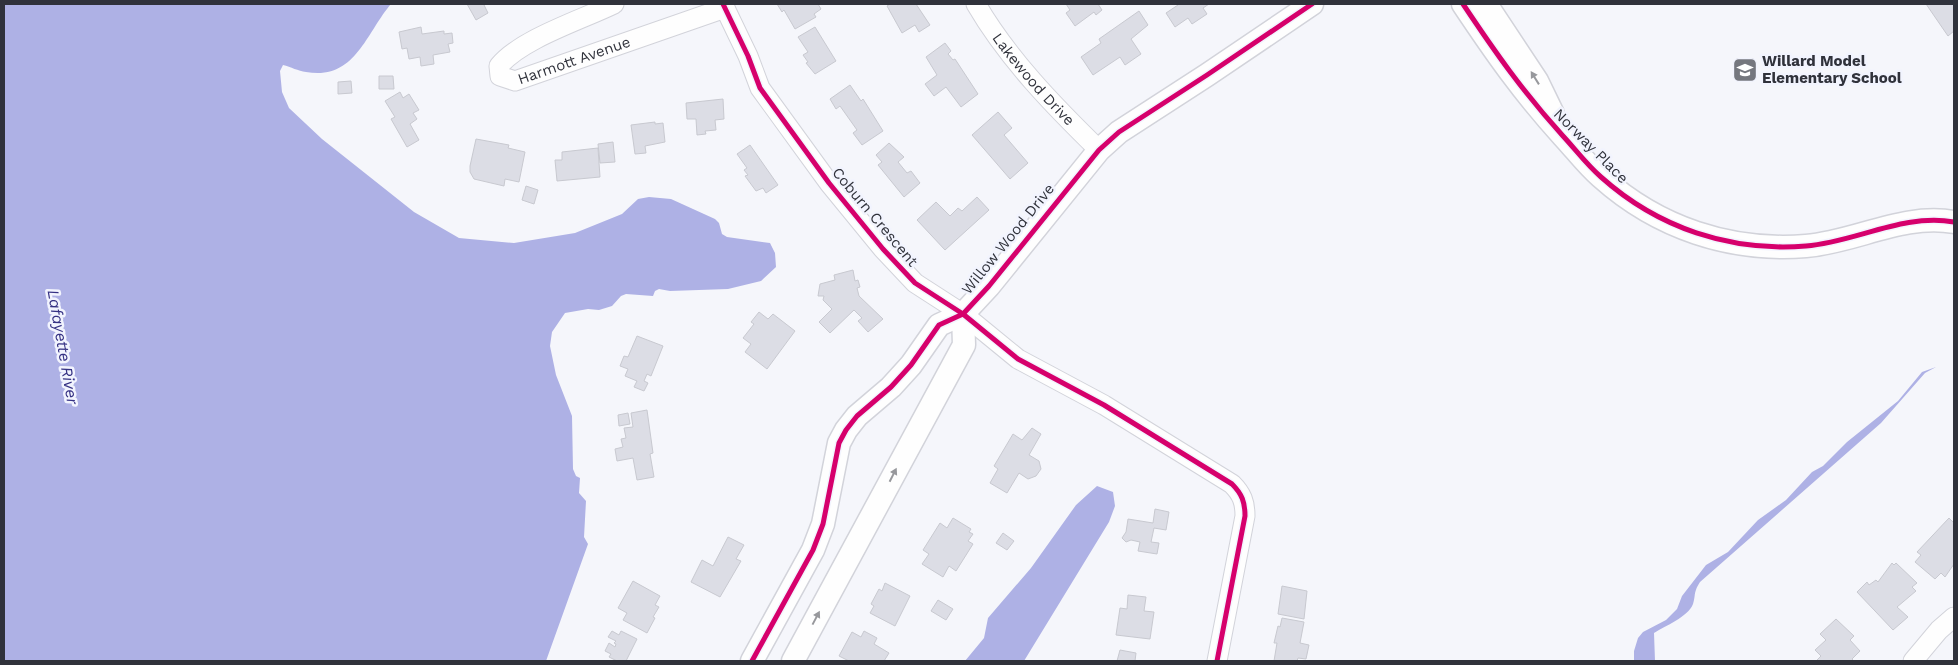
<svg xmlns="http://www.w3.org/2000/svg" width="1958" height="665" viewBox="0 0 1958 665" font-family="'Work Sans',sans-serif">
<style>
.water{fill:#aeb1e5}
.building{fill:#dcdde5;stroke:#c8c9d0}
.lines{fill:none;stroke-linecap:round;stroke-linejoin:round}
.minor-casing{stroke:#d2d3da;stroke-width:21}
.tertiary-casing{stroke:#d2d3da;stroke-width:25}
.minor{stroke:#fefefe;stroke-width:19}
.tertiary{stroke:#fefefe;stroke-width:22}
.cycleway-casing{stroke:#f2f4fe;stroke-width:8}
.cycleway{stroke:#d6006c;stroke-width:5}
.oneway{fill:#97989c}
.labels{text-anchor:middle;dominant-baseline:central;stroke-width:5;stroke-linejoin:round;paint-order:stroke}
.street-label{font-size:15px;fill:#30323b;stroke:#f2f4fe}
.poi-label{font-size:15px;font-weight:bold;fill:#30323b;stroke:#f2f4fe;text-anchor:start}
.water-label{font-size:16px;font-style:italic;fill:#353183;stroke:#f2f4fe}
</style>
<rect width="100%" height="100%" fill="#f5f6fb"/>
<g class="water">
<path d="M4 4H391C366 33 355 81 306 72 298 71 291 67 283 65L280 71 282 92 289 108 322 139 414 212 459 238 514 243 575 233 622 214 638 199 649 197 671 199 715 219 719 223 722 234 727 237 770 243 775 253 776 267 761 281 728 289 670 291 659 289 655 291 653 296 626 294 621 296 612 306 599 310 588 309 565 313 552 332 550 346 556 375 572 416 573 469 576 476 580 478 579 493 586 501 584 537 588 544 546 661H4Z"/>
<path d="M1936 367 1925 373 1881 423 1700 582C1693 593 1696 595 1693 604 1688 617 1665 626 1654 633L1655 661H1634V651L1638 638 1643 632 1666 620 1677 609 1682 596 1706 565 1728 552 1758 520 1786 500 1812 472 1823 466 1847 442 1898 401 1922 372Z"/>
<path d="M1097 486 1113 492 1115 506 1109 522 1024 661H965L984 638 988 618 1031 568 1076 505Z"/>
</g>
<g class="building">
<path d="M467 4H486L484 5 488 13 476 20Z"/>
<path d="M777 4H818L821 9 814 14 816 17 795 29 784 10 782 12Z"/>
<path d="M890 4H916L930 25 919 32 915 25 902 33 887 6Z"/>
<path d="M1066 4H1098L1102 10 1096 15 1094 12 1075 26 1066 13 1070 10Z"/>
<path d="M1177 4H1209L1203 8 1207 14 1192 24 1188 18 1175 27 1166 13 1178 5Z"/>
<path d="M1926 4H1954V31L1948 36Z"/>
<path d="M1139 11 1148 25 1131 39 1141 54 1125 65 1120 57 1093 75 1081 57 1101 43 1099 39Z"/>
<path d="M421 27 422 34 444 31V34L452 33 453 43 448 44 450 52 433 55 434 64 421 66 420 57 409 59 407 48 402 49 399 32Z"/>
<path d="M815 27 836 61 815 74 806 63 808 62 803 55 808 52 798 37Z"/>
<path d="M945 43 951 51 948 54 953 60 955 59 978 94 961 107 946 87 934 96 925 84 937 75 926 57Z"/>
<path d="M379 76H393L394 89H379Z"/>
<path d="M351 81 352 93 338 94V82Z"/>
<path d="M850 85 861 101 863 99 883 131 862 145 853 133 857 130 840 106 836 109 830 99Z"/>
<path d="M400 92 403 98 409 94 419 110 413 113 417 119 410 124 419 140 407 147 391 119 395 117 385 101Z"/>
<path d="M723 99 724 119 715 120 716 130 705 131 706 134 697 135 696 119H687L686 103Z"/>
<path d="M998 112 1012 128 1004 135 1028 163 1010 179 972 135Z"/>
<path d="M655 122V124L663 123 665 142 645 146 646 153 635 154 631 125Z"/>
<path d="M476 139 509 145 508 148 525 152 519 182 505 179 504 186 474 179 470 172V166Z"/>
<path d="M613 142 615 162 600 163 598 144Z"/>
<path d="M889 143 904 157 898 162 907 173 911 171 920 183 904 197 878 165 882 162 876 155Z"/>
<path d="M750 145 778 185 766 193 763 188 756 191 745 176 748 175 744 170 747 168 737 154Z"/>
<path d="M598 148 600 177 557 181 555 160H562V152Z"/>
<path d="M526 186 538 190 534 204 522 200Z"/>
<path d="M977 197 989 210 945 250 917 220 936 202 950 216 958 208 962 211Z"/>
<path d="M853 270 855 281 858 280 860 287 857 288 859 296 883 319 868 332 858 321 862 318 854 310 830 333 819 322 832 309 823 300 824 296H818L820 284 835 280 834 275Z"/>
<path d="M759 312 768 319 773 314 795 331 767 369 745 352 751 344 743 338 754 324 751 322Z"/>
<path d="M637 336 663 346 651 376 647 374 644 381 648 383 644 391 634 387 637 381 625 376 628 369 620 366 624 356 628 357Z"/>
<path d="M647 410 653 453 650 454 654 477 637 480 633 458 617 461 615 449 623 447 621 439 626 438 624 428 633 427 631 413Z"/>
<path d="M628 413 630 424 619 426 618 415Z"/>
<path d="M1032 428 1041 434 1029 455 1039 461 1041 469 1036 476 1028 479 1019 473 1007 493 990 483 998 469 994 466 1013 434 1022 440Z"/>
<path d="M1155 509 1169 512 1166 530 1154 528 1151 542 1159 543 1157 554 1138 551 1140 542 1131 540 1126 542 1122 538 1126 532 1128 519 1153 523Z"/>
<path d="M953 518 971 529 969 532 973 534 968 541 973 544 956 571 949 566 943 577 922 564 929 554 923 550 940 523 947 528Z"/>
<path d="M1949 518 1954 523V564L1945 577 1941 573 1935 579 1915 562 1921 555 1917 552Z"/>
<path d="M1003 533 1014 541 1007 550 996 543Z"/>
<path d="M728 537 744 545 736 559 741 561 720 597 691 582 702 560 713 566Z"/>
<path d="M1892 563 1894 565 1896 563 1917 583 1912 587 1916 591 1897 607 1908 617 1893 630 1857 592 1867 582 1869 585 1876 580 1878 582Z"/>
<path d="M633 581 660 596 655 605 659 607 653 617 655 618 647 633 623 620 627 613 618 608Z"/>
<path d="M885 583 910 596 895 626 870 613 874 606 871 604 879 589 882 591Z"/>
<path d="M1282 586 1307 591 1304 619 1278 614Z"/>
<path d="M1128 595 1146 597 1144 611 1154 612 1150 639 1116 635 1120 608 1127 609Z"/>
<path d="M938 600 953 609 946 620 931 611Z"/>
<path d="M1282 618 1304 622 1300 643 1309 645 1306 659 1298 658 1297 661H1274L1277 643H1274L1278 626 1280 627Z"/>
<path d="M1836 619 1854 636 1850 640 1860 651 1852 659 1854 661H1816L1821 656 1815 650 1826 640 1820 634Z"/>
<path d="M612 631 619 635 621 631 637 639 626 661H617L609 657 611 654 605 651 609 643 615 647 616 644 614 643 616 641 608 637Z"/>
<path d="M864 631 877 638 874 644 889 653 884 661H849L839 656 852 632 861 637Z"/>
<path d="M1120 650 1136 653 1135 661H1117Z"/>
</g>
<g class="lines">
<defs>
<g id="minor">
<path id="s1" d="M614 4C581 20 521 39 499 66L500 76 515 81 725 8"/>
<path d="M723 4 748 56 760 88 829 183 883 249 915 283 963 314 1018 359 1104 405 1232 484C1242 494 1245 502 1245 516L1217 661"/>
<path id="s2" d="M976 4C1008 59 1054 106 1099 150"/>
<path d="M1913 661 1939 630 1954 617"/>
</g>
<g id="tertiary">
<path d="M1463 4C1495 52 1523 92 1563 136 1576 150 1587 165 1601 177 1658 228 1730 252 1806 246 1856 242 1903 213 1954 222"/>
<path d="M1486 4 1537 81 1553 114"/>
<path d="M752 661 813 550 823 524 839 443 846 430 857 416 891 387 911 365 939 325 963 314 989 286 1099 150 1119 132 1207 75 1312 4"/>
<path d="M793 661 964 345 963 314"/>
</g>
</defs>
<use href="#minor" class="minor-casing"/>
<use href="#tertiary" class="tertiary-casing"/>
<use href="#minor" class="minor"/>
<use href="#tertiary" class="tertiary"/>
<defs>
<g id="cycleway">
<path d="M723 4 748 56 760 88 829 183 883 249 915 283 963 314 1018 359 1104 405 1232 484C1242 494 1245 502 1245 516L1217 661"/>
<path d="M1463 4C1495 52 1523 92 1563 136 1576 150 1587 165 1601 177 1658 228 1730 252 1806 246 1856 242 1903 213 1954 222"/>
<path d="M752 661 813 550 823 524 839 443 846 430 857 416 891 387 911 365 939 325 963 314 989 286 1099 150 1119 132 1207 75 1312 4"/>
</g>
</defs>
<use href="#cycleway" class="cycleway-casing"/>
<use href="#cycleway" class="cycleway"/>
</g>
<defs><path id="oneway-solid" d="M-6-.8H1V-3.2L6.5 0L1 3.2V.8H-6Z" transform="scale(1.25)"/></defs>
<g class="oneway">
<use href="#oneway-solid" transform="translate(1535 78) rotate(-122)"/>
<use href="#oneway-solid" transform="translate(893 475) rotate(-63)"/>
<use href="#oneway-solid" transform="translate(816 618) rotate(-62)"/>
</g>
<defs>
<symbol id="school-square" viewBox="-11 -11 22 22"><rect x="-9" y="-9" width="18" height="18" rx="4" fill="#75777e" stroke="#f2f4fe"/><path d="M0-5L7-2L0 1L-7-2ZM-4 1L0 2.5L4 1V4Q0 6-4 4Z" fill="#fff"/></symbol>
</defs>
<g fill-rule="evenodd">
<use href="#school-square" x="1731" y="56" width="28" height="28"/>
</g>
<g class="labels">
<g class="street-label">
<text stroke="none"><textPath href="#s1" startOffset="220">Harmott Avenue</textPath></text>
<text stroke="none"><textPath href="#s2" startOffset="95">Lakewood Drive</textPath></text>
<text transform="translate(1591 146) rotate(45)">Norway Place</text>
<text transform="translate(875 217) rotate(50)">Coburn Crescent</text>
<text transform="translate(1008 239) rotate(-51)">Willow Wood Drive</text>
</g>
<g class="poi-label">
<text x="1762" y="61">Willard Model<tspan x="1762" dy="17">Elementary School</tspan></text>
</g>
<g class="water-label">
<text transform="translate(63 347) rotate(80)">Lafayette River</text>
</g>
</g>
<rect width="1958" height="665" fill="none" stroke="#30323b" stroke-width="10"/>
</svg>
